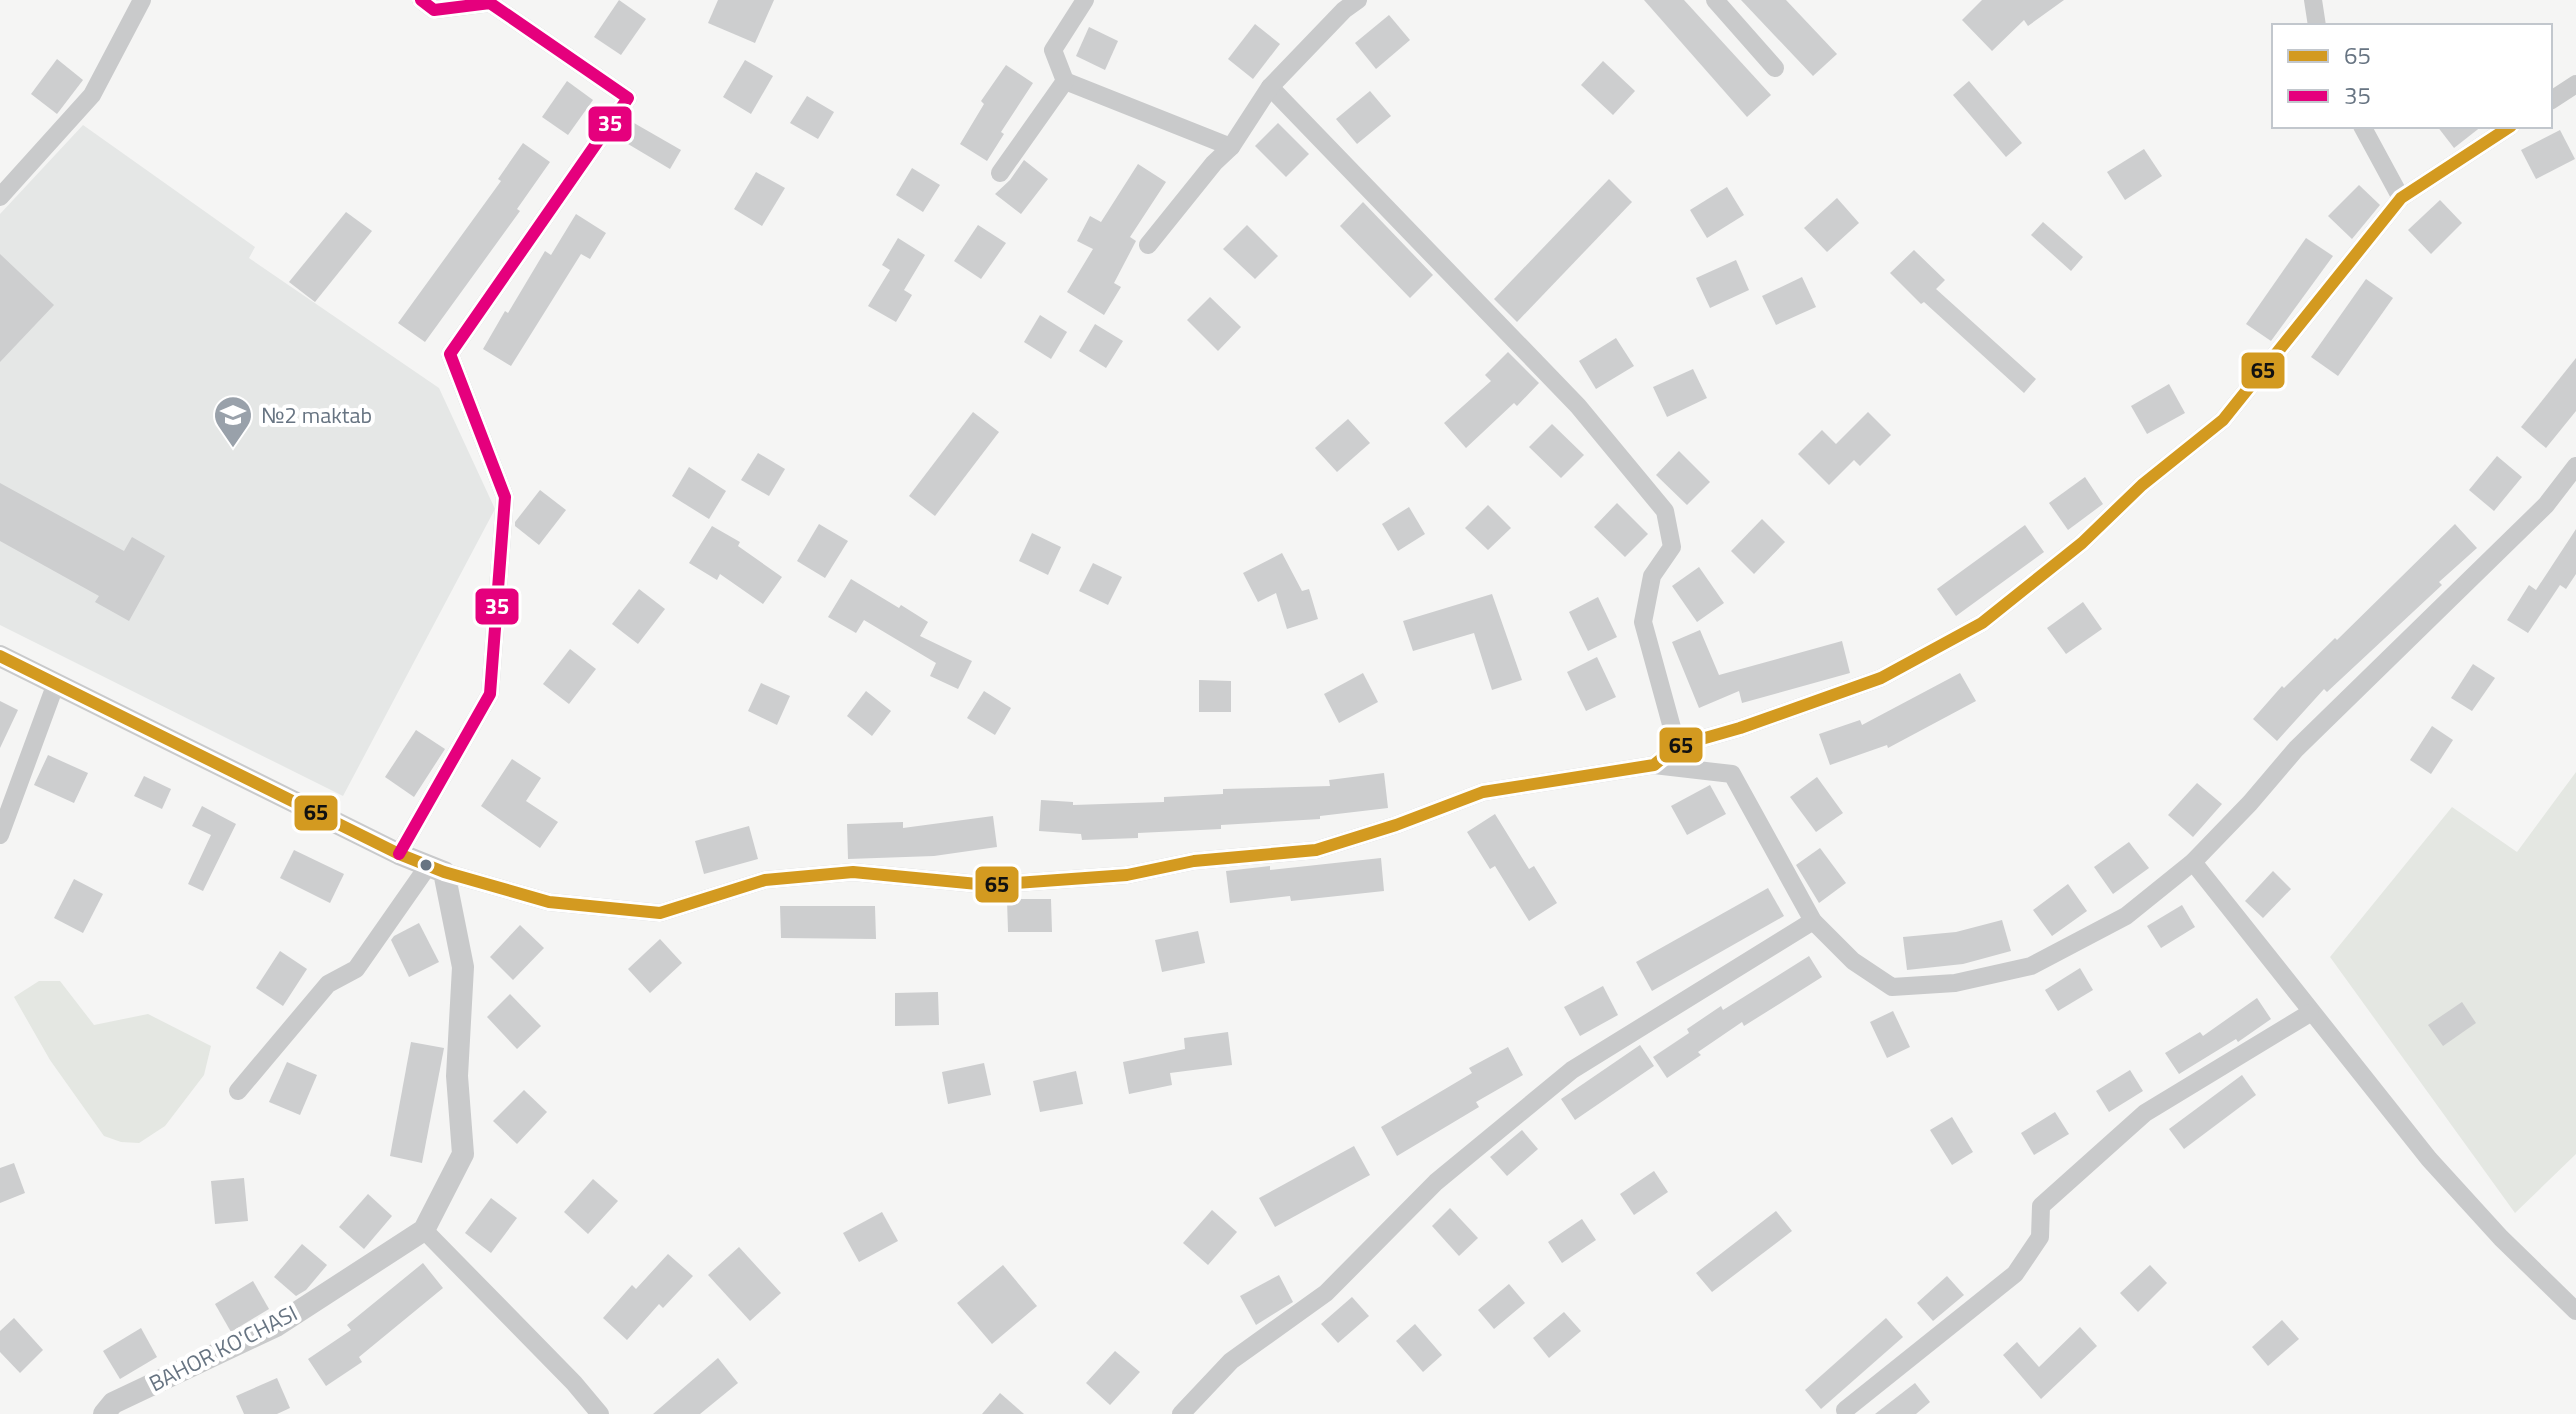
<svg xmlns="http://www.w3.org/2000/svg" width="2576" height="1414" viewBox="0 0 2576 1414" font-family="'Titillium Web',sans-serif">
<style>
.built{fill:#e5e7e6}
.green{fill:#e4e7e2}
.building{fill:#cdcecf}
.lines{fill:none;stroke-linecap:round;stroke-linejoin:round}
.minor{stroke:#c9cacb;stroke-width:18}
.tertiary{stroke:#c9cacb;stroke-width:22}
.bus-1-casing{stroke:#fff;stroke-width:18}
.bus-2-casing{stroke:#fff;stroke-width:18}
.bus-1{stroke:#d39a20;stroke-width:12}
.bus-2{stroke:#e5007d;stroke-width:12}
.bus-dot{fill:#677482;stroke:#fff;stroke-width:3}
.labels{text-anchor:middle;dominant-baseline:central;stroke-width:8;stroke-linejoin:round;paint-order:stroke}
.poi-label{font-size:22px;fill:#677482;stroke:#fff;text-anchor:start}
.street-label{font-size:22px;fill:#677482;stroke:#fff}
.line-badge{stroke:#fff;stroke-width:3}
.badge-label{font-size:22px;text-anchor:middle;font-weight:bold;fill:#fff}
.pale-badge-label{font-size:22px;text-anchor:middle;font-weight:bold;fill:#111}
</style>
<rect width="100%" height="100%" fill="#f5f5f4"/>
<path class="built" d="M83 125 255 247 249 258 439 388 495 509 343 796 0 625V214Z"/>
<g class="green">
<path d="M2576 772V1154L2515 1213 2330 957 2452 807 2517 852Z"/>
<path d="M39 981H60L94 1025 148 1014 211 1046 204 1075 165 1126 139 1143 121 1142 104 1136 50 1060 14 997Z"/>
</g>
<g class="building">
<path d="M619 0 646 19 621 55 594 37Z"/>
<path d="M718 0H774L755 43 708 23Z"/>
<path d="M1644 0H1684L1771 95 1747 117Z"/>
<path d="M1741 0H1786L1837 54 1813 76Z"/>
<path d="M1982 0H2064L2028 26 2024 20 1992 51 1962 20Z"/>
<path d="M1389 15 1410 40 1376 69 1355 43Z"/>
<path d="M1255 24 1280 44 1253 79 1228 59Z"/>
<path d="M1089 27 1118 41 1105 70 1076 56Z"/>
<path d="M57 59 83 80 57 114 31 94Z"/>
<path d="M745 60 773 76 751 114 723 97Z"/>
<path d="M1603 61 1635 91 1613 115 1581 85Z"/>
<path d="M1006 65 1033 83 1001 132 1004 134 987 161 960 144 984 104 981 101Z"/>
<path d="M567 81 593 100 568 135 542 117Z"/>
<path d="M1969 81 2022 143 2006 157 1953 95Z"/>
<path d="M1370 91 1391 116 1357 144 1336 119Z"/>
<path d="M807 96 834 112 818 139 790 123Z"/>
<path d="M634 123 681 150 670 169 623 141Z"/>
<path d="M1278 123 1309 154 1286 177 1255 146Z"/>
<path d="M2437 126H2482L2454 148Z"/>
<path d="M2560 130 2575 159 2536 179 2521 150Z"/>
<path d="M523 143 550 162 517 209 520 211 425 342 398 323 501 181 498 179Z"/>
<path d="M2144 149 2162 176 2125 200 2107 172Z"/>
<path d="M1024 160 1048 179 1021 214 995 194 1010 180Z"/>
<path d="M1138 164 1166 182 1130 237 1136 241 1114 283 1121 287 1104 315 1067 292 1093 249 1077 241 1090 216 1101 222Z"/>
<path d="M912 168 940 185 923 212 896 195Z"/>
<path d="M756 172 785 188 762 226 734 209Z"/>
<path d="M1609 179 1632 202 1517 322 1494 299Z"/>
<path d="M2359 185 2380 205 2352 239 2328 216Z"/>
<path d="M1727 187 1744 215 1707 238 1690 210Z"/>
<path d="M1837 198 1859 223 1827 252 1804 228Z"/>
<path d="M2440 200 2462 223 2431 254 2408 230Z"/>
<path d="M1363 202 1433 275 1410 298 1340 226Z"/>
<path d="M346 212 372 231 315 302 289 282Z"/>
<path d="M576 214 606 233 590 259 581 254 511 366 483 349 505 311 508 313 545 251 551 255Z"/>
<path d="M2043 222 2083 257 2071 271 2031 235Z"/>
<path d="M978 225 1006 243 981 279 954 261Z"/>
<path d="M1247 225 1278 256 1255 279 1223 249Z"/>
<path d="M898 238 925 255 904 290 912 295 896 322 868 306 890 270 882 265Z"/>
<path d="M2306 238 2333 256 2271 341 2246 324Z"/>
<path d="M1914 250 1945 280 1936 289 2036 379 2024 393 1924 302 1921 304 1890 273Z"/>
<path d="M0 254 54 305 0 362Z"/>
<path d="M1736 260 1749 290 1710 308 1696 278Z"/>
<path d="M1802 277 1816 307 1776 325 1762 296Z"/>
<path d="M2366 279 2393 298 2338 376 2311 357Z"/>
<path d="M1210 297 1241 327 1218 351 1187 320Z"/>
<path d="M1040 315 1067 332 1051 359 1024 342Z"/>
<path d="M1095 324 1123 341 1106 368 1079 351Z"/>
<path d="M1616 338 1634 366 1596 389 1579 361Z"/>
<path d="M1508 352 1539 383 1517 406 1514 403 1466 448 1444 423 1491 381 1485 375Z"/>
<path d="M2576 358V411L2546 448 2521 427Z"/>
<path d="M1693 369 1707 398 1667 417 1653 387Z"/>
<path d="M2169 384 2185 413 2147 434 2131 406Z"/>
<path d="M973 412 999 432 935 516 909 496Z"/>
<path d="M1868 412 1891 435 1860 466 1854 460 1829 485 1798 454 1822 430 1836 444Z"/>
<path d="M1348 419 1370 443 1337 472 1315 448Z"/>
<path d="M1552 424 1584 455 1561 478 1529 447Z"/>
<path d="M1679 451 1710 482 1687 505 1656 475Z"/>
<path d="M758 453 785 469 769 496 741 480Z"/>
<path d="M2497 456 2522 477 2494 511 2469 490Z"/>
<path d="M689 467 726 491 709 519 672 496Z"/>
<path d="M2085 477 2103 504 2068 530 2049 503Z"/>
<path d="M0 483 124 551 132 537 165 556 129 621 95 602 99 596 0 541Z"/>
<path d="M540 490 566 510 539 545 515 526V522Z"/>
<path d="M1617 503 1648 534 1625 557 1594 527Z"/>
<path d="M1488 505 1511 528 1488 550 1465 528Z"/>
<path d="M1409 507 1425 534 1398 551 1382 524Z"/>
<path d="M1762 519 1785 542 1754 574 1731 551Z"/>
<path d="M819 524 848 541 825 578 797 561Z"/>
<path d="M2455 524 2477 548 2439 582 2442 585 2327 692 2324 689 2277 741 2253 719 2282 686 2284 688 2335 638 2337 640Z"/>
<path d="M2025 525 2044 552 1956 616 1937 589Z"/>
<path d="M712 526 740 542 738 546 782 577 763 604 720 574 717 580 689 563Z"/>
<path d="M2576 529V574L2566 589 2560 585 2528 633 2507 620 2529 585 2536 590Z"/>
<path d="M1032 533 1061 547 1048 575 1019 561Z"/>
<path d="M1282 553 1302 591 1309 589 1318 619 1287 629 1276 593 1258 602 1243 573Z"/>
<path d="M1093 563 1122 577 1108 605 1079 591Z"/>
<path d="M1699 567 1724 603 1697 622 1672 586Z"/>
<path d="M851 579 899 608 901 605 928 622 920 636 972 661 958 689 930 676 936 663 864 620 856 633 828 617Z"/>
<path d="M639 589 665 609 638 644 612 624Z"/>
<path d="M1492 594 1522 680 1492 690 1474 633 1413 651 1403 621Z"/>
<path d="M1598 597 1617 637 1588 651 1569 612Z"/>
<path d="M2083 602 2102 629 2066 654 2047 628Z"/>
<path d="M1700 630 1719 675 1842 641 1850 673 1742 703 1739 691 1699 708 1672 642Z"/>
<path d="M570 649 596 669 569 704 543 684Z"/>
<path d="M1597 657 1616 697 1586 711 1567 672Z"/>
<path d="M2473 664 2495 678 2472 711 2451 698Z"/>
<path d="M1363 673 1378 702 1339 723 1324 694Z"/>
<path d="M1960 673 1976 701 1888 748 1887 745 1830 765 1819 734 1860 720 1862 725Z"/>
<path d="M1199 680 1231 681V712H1199Z"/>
<path d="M761 683 790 696 777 725 748 711Z"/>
<path d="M866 691 891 711 872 736 847 716Z"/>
<path d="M984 691 1011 708 995 735 967 718Z"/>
<path d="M0 701 18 710 0 748Z"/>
<path d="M2432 726 2453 740 2431 774 2410 760Z"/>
<path d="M416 730 445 749 414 797 385 777Z"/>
<path d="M48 755 88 773 74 803 34 785Z"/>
<path d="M512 759 541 778 526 801 558 822 540 848 481 806Z"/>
<path d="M1384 773 1388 808 1320 816V819L1221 825V829L1138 833V838L1082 840 1081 834 1039 831 1041 800 1073 802V805L1164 802V797L1223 794V789L1330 786 1329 780Z"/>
<path d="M144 776 171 789 162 809 134 796Z"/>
<path d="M1817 777 1843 813 1816 832 1790 797Z"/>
<path d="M2197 783 2222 804 2193 837 2168 815Z"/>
<path d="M1710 785 1726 814 1687 835 1671 806Z"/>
<path d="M202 806 236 824 203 891 188 884 211 835 192 826Z"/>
<path d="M1495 814 1529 869 1534 866 1557 903 1529 921 1495 866 1490 869 1467 832Z"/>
<path d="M993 816 997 847 934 856 848 859 847 824 903 822V828Z"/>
<path d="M749 826 758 859 704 874 695 841Z"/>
<path d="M2129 842 2149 868 2113 894 2094 867Z"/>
<path d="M1820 848 1846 883 1819 903 1796 865Z"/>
<path d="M294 850 344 874 330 903 280 878Z"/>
<path d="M1381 858 1384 891 1291 901 1290 896 1230 903 1226 871 1270 866V870Z"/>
<path d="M2273 871 2291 889 2263 918 2245 901Z"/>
<path d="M74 879 103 894 83 933 54 918Z"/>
<path d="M2068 884 2087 911 2052 936 2033 910Z"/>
<path d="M1768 888 1784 916 1652 991 1636 962Z"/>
<path d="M1007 899H1051L1052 932H1008Z"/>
<path d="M2182 905 2195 927 2161 948 2147 926Z"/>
<path d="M780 906H875L876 939 781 938Z"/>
<path d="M2002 920 2011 951 1963 964 1907 970 1903 937 1956 932Z"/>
<path d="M419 923 439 962 409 977 391 940 394 936Z"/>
<path d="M520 925 544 948 513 980 490 957Z"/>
<path d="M1198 931 1205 963 1162 972 1155 940Z"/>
<path d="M660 939 682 963 650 993 628 969Z"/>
<path d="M280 951 307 969 283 1006 256 988Z"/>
<path d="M1809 956 1822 977 1744 1026 1742 1022 1698 1052 1701 1055 1667 1078 1653 1057 1689 1033 1687 1029 1721 1006 1723 1010Z"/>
<path d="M2080 968 2093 990 2058 1011 2045 990Z"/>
<path d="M1603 986 1618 1015 1580 1036 1564 1007Z"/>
<path d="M938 992 939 1025 895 1026V993Z"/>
<path d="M510 994 541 1026 517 1049 487 1017Z"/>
<path d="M2257 998 2271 1019 2238 1042 2236 1039 2179 1074 2165 1053 2200 1032 2203 1036Z"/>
<path d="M2462 1002 2476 1023 2443 1046 2428 1025Z"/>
<path d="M1893 1011 1910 1047 1887 1058 1870 1022Z"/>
<path d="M1228 1032 1232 1065 1170 1073 1172 1085 1129 1094 1123 1062 1185 1049 1184 1038Z"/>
<path d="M411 1042 444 1048 422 1163 390 1156Z"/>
<path d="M1640 1045 1654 1066 1575 1120 1561 1099Z"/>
<path d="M1508 1047 1523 1075 1476 1102 1479 1107 1397 1156 1381 1127 1472 1073 1469 1068Z"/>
<path d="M287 1062 317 1075 300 1115 269 1102Z"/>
<path d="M984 1063 991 1095 948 1104 942 1072Z"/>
<path d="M2130 1070 2143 1091 2109 1112 2096 1091Z"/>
<path d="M1076 1071 1083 1104 1040 1112 1033 1081Z"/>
<path d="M2242 1075 2256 1095 2184 1149 2169 1129Z"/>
<path d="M524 1090 547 1112 517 1144 493 1121Z"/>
<path d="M2055 1112 2069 1134 2034 1155 2021 1133Z"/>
<path d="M1952 1117 1973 1152 1952 1165 1930 1130Z"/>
<path d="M1522 1130 1538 1149 1507 1176 1490 1157Z"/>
<path d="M1354 1146 1370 1175 1275 1227 1259 1198Z"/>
<path d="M14 1163 25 1193 0 1203V1168Z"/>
<path d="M1654 1171 1668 1192 1634 1215 1620 1194Z"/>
<path d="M244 1178 248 1221 215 1224 211 1181Z"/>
<path d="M593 1179 618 1201 588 1234 564 1212Z"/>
<path d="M368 1194 392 1216 364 1249 339 1227Z"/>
<path d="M491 1198 517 1218 491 1253 465 1233Z"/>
<path d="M1450 1208 1478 1238 1459 1256 1432 1226Z"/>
<path d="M1212 1210 1237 1232 1208 1265 1183 1243Z"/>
<path d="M1776 1211 1792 1231 1712 1292 1696 1273Z"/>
<path d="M882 1212 898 1241 859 1262 843 1233Z"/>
<path d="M1582 1219 1596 1240 1562 1263 1548 1242Z"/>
<path d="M302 1244 327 1265 306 1290 296 1296 274 1277Z"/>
<path d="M739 1247 781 1293 750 1321 708 1275Z"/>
<path d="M668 1254 693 1276 663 1308 659 1304 627 1340 603 1318 632 1285 636 1289Z"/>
<path d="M423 1263 443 1288 359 1357 362 1362 326 1386 308 1359 351 1330 347 1325Z"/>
<path d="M1003 1265 1037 1306 992 1344 957 1303Z"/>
<path d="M2150 1265 2167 1283 2138 1312 2120 1293Z"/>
<path d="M1279 1275 1293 1302 1256 1325 1240 1296Z"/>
<path d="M1947 1276 1964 1295 1933 1321 1917 1303Z"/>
<path d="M253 1281 269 1309 231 1332 215 1304Z"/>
<path d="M1509 1284 1525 1303 1494 1329 1478 1310Z"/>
<path d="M1352 1297 1369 1316 1338 1343 1321 1324Z"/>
<path d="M1564 1312 1581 1331 1549 1358 1533 1338Z"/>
<path d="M14 1318 43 1350 20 1373 0 1352V1331Z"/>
<path d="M1886 1318 1903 1337 1821 1409 1805 1390Z"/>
<path d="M2282 1320 2299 1339 2268 1366 2252 1347Z"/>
<path d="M1415 1324 1442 1355 1423 1372 1396 1341Z"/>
<path d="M2080 1327 2097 1346 2041 1399 2003 1355 2017 1342 2039 1367Z"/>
<path d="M141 1328 157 1357 120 1379 103 1351Z"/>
<path d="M1115 1351 1140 1372 1110 1405 1086 1383Z"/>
<path d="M718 1358 738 1383 700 1414H653Z"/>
<path d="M277 1378 290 1408 277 1414H244L236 1396Z"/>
<path d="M1915 1383 1930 1402 1916 1414H1875Z"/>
<path d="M1000 1393 1024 1414H982Z"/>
</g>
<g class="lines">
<g class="minor">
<path d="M1715 0 1775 68"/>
<path d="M2313 0 2317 26"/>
<path d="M1065 81 1231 147"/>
<path d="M1270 87 1578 406 1665 511 1672 547 1652 576 1643 622 1677 746"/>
<path d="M2550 101 2576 84"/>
<path d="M2362 126 2401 198"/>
<path d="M1000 173 1065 81 1053 50 1085 0"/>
<path d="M0 197 92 95 142 0"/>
<path d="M1148 245 1214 163 1231 147 1270 87 1344 10 1358 0"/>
<path d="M1654 765 1732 774 1813 921 1853 961 1892 987 1955 983 2031 966 2126 916 2193 862 2250 803 2296 749 2546 505 2576 466"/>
<path d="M0 835 56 683"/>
<path d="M399 854 490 694 505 497 450 354 628 98 490 3 434 10 421 0"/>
<path d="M2193 862 2429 1159 2501 1238 2576 1311"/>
<path d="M444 872 549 902 660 913 765 880 853 872 988 885 1127 875 1194 861 1316 850 1396 825 1483 792 1654 765 1677 746 1740 728 1881 678 1982 623 2082 543 2142 485 2223 420 2401 198 2511 126"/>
<path d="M238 1091 328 984 356 969 428 866"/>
<path d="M424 1230 574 1383 600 1414"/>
<path d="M1845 1410 2015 1274 2040 1237 2041 1206 2145 1113 2310 1013"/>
<path d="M1181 1414 1231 1361 1326 1293 1436 1182 1572 1070 1813 921"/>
</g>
<path class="tertiary" d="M0 656 399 854 444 872 463 967 457 1076 463 1154 424 1230 276 1326 113 1403 104 1414"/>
<defs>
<path id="bus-1" d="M0 656 399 854 444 872 549 902 660 913 765 880 853 872 988 885 1127 875 1194 861 1316 850 1396 825 1483 792 1654 765 1677 746 1740 728 1881 678 1982 623 2082 543 2142 485 2223 420 2401 198 2511 126"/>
<path id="bus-2" d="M399 854 490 694 505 497 450 354 628 98 490 3 434 10 421 0"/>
</defs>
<use href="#bus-1" class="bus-1-casing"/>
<use href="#bus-2" class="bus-2-casing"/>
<use href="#bus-1" class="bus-1"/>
<use href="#bus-2" class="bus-2"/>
</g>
<defs>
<symbol id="school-pin" viewBox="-11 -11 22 30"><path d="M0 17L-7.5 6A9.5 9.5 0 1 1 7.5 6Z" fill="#99a1aa" stroke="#fff"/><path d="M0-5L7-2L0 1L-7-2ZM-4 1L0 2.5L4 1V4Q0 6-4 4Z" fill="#fff"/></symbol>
</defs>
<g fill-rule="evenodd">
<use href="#school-pin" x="211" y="393" width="44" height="60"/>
</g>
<circle class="bus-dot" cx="426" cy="865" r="7"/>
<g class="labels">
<g class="poi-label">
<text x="261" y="415">№2 maktab</text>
</g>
<g class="street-label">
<text transform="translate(223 1348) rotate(-27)">BAHOR KO'CHASI</text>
</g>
</g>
<g class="line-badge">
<rect x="587" y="105" width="46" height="38" rx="8" fill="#e5007d"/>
<rect x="2240" y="351" width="46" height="39" rx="8" fill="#d39a20"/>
<rect x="474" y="587" width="46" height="39" rx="8" fill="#e5007d"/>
<rect x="1658" y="726" width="46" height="38" rx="8" fill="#d39a20"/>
<rect x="293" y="794" width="46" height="38" rx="8" fill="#d39a20"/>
<rect x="974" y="865" width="46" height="39" rx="8" fill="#d39a20"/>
</g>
<g class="badge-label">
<text x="610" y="131">35</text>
<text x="497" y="614">35</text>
</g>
<g class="pale-badge-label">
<text x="2263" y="378">65</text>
<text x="1681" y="753">65</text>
<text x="316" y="820">65</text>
<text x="997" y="892">65</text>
</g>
<rect x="2272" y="24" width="280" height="104" fill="#ffffff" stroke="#c2c7cd" stroke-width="2"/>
<rect x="2288" y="50" width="40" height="12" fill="#d39a20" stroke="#c2c7cd" stroke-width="2"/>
<text x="2344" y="64" font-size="24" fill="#677482">65</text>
<rect x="2288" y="90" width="40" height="12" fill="#e5007d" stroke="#c2c7cd" stroke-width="2"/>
<text x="2344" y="104" font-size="24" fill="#677482">35</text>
</svg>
